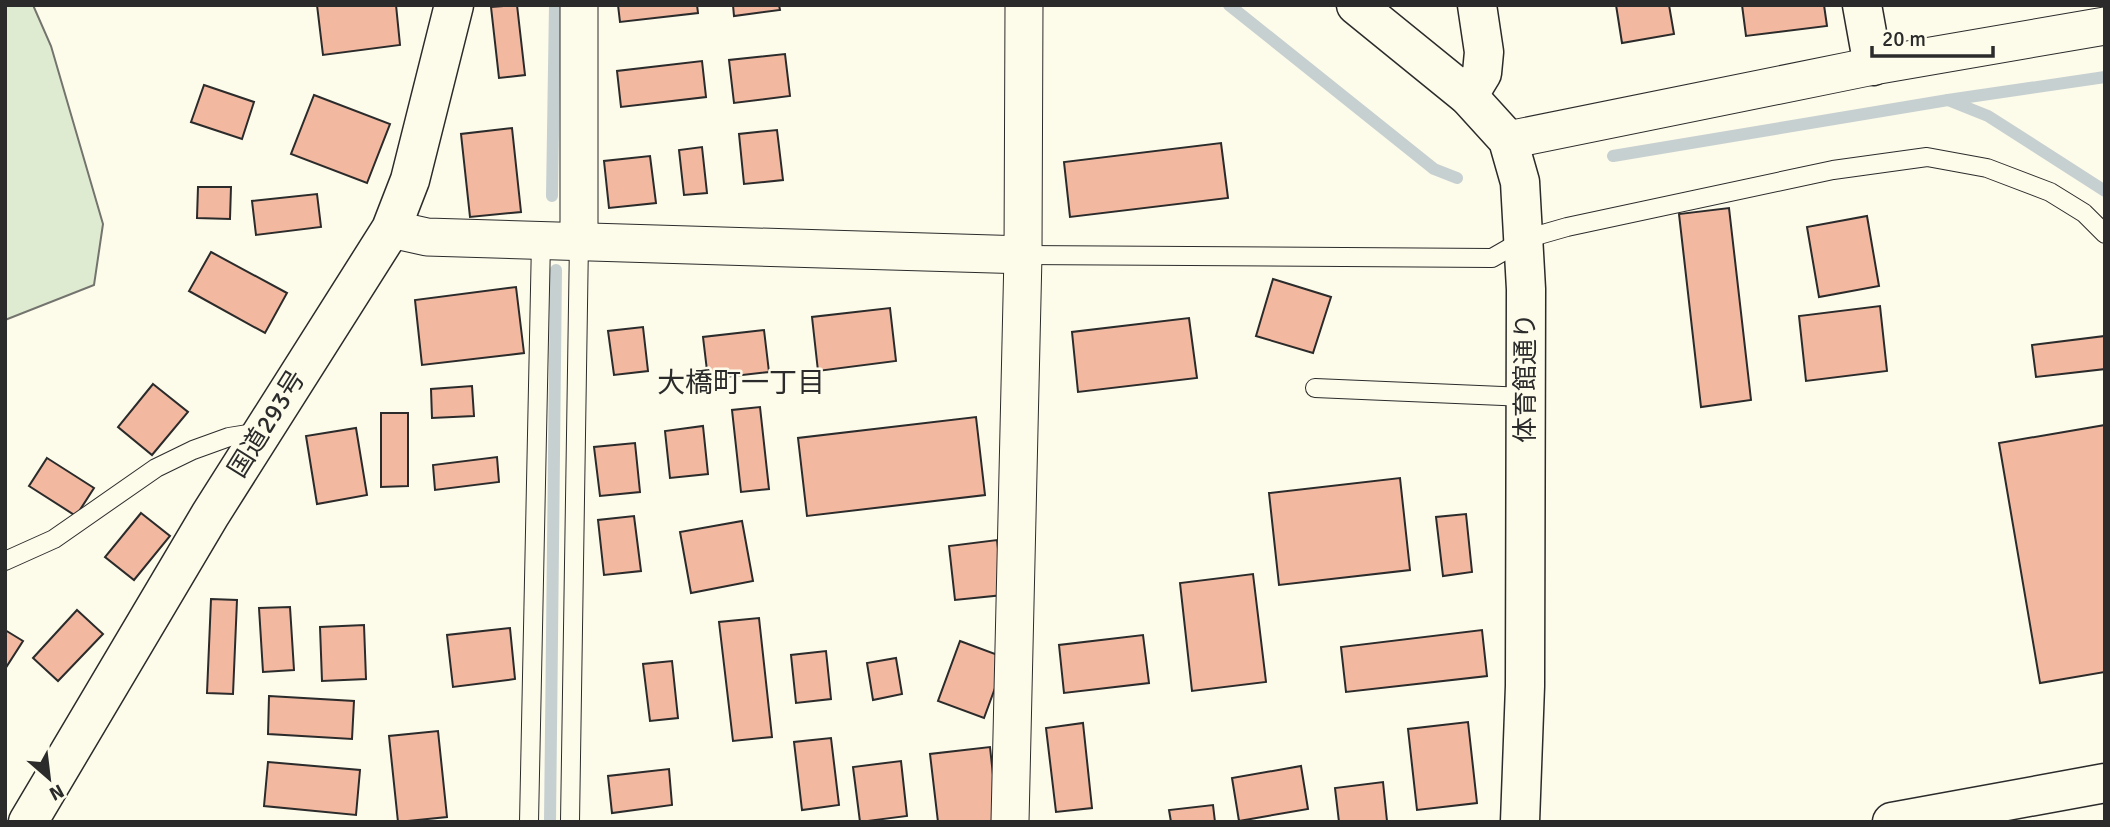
<svg xmlns="http://www.w3.org/2000/svg" width="2110" height="827" viewBox="0 0 2110 827" font-family="Signika,'Noto Sans JP',sans-serif">
<style>
.green{fill:#deebd1;stroke:#74746e;stroke-width:2}
.lines{fill:none;stroke-linecap:round;stroke-linejoin:round}
.stream{stroke:#c7d0d0;stroke-width:12}
.building{fill:#f2b8a0;stroke:#2b2b2b;stroke-width:2}
.lane-casing{stroke:#2b2b2b;stroke-width:20}
.street-casing{stroke:#2b2b2b;stroke-width:39}
.secondary-casing{stroke:#2b2b2b;stroke-width:41}
.highway-casing{stroke:#2b2b2b;stroke-width:41}
.lane{stroke:#fdfbea;stroke-width:18}
.street{stroke:#fdfbea;stroke-width:37}
.secondary{stroke:#fdfbea;stroke-width:38}
.highway{stroke:#fdfbea;stroke-width:38}
.labels{text-anchor:middle;dominant-baseline:central;stroke-width:5;stroke-linejoin:round;paint-order:stroke}
.street-label{font-size:26px;fill:#2b2b2b;stroke:#fdfbea}
.neighbourhood-label{font-size:28px;fill:#2b2b2b;stroke:#fdfbea}
</style>
<rect width="100%" height="100%" fill="#fdfbea"/>
<path class="green" d="M5 5H33L51 46 103 224 94 285 5 320Z"/>
<g class="lines">
<g class="stream">
<path d="M1229 5 1434 169 1457 178"/>
<path d="M1948 100 1988 116 2105 191"/>
<path d="M1613 156 1948 100 2105 77"/>
<path d="M552 196 555 5"/>
<path d="M550 822 556 270"/>
</g>
</g>
<g class="building">
<path d="M317 5H396L400 45 323 55Z"/>
<path d="M517 5 525 75 499 78 491 7Z"/>
<path d="M618 5H697L698 13 620 22Z"/>
<path d="M733 5H779L780 10 734 16Z"/>
<path d="M1616 5H1669L1674 34 1622 43Z"/>
<path d="M1742 5H1824L1827 26 1746 36Z"/>
<path d="M785 54 790 96 734 103 729 60Z"/>
<path d="M702 61 706 97 621 107 617 71Z"/>
<path d="M204 85 254 102 242 139 191 122Z"/>
<path d="M314 95 390 124 367 183 291 154Z"/>
<path d="M512 128 521 212 470 217 461 134Z"/>
<path d="M777 130 783 180 744 184 739 134Z"/>
<path d="M1221 143 1228 198 1070 217 1064 162Z"/>
<path d="M702 147 707 193 684 195 679 150Z"/>
<path d="M650 156 656 203 609 208 604 161Z"/>
<path d="M198 187H231L230 219 197 218Z"/>
<path d="M317 194 321 227 256 235 252 201Z"/>
<path d="M1729 208 1751 400 1701 407 1679 214Z"/>
<path d="M1867 216 1879 286 1819 297 1807 227Z"/>
<path d="M211 252 287 293 265 333 189 291Z"/>
<path d="M1273 279 1331 297 1313 353 1256 336Z"/>
<path d="M516 287 524 353 422 365 415 300Z"/>
<path d="M1880 306 1887 371 1806 381 1799 316Z"/>
<path d="M890 308 896 361 818 371 812 317Z"/>
<path d="M1189 318 1197 378 1078 392 1072 332Z"/>
<path d="M643 327 648 371 614 375 608 331Z"/>
<path d="M764 330 769 372 708 379 703 337Z"/>
<path d="M2105 336V369L2036 377 2032 345Z"/>
<path d="M153 384 188 412 152 455 118 427Z"/>
<path d="M472 386 474 416 432 418 431 389Z"/>
<path d="M760 407 769 489 741 492 732 410Z"/>
<path d="M381 413H408V486L381 487Z"/>
<path d="M976 417 985 495 807 516 798 438Z"/>
<path d="M2105 425V672L2040 683 1999 443Z"/>
<path d="M703 426 708 474 670 478 665 431Z"/>
<path d="M356 428 367 495 317 504 306 436Z"/>
<path d="M635 443 640 492 600 496 594 447Z"/>
<path d="M497 457 499 482 435 490 433 465Z"/>
<path d="M47 458 94 488 76 516 29 486Z"/>
<path d="M1400 478 1410 570 1279 585 1269 493Z"/>
<path d="M141 513 170 536 134 580 105 557Z"/>
<path d="M1466 514 1472 572 1443 576 1436 517Z"/>
<path d="M634 516 641 571 604 575 598 520Z"/>
<path d="M742 521 753 581 691 593 680 532Z"/>
<path d="M997 540 1003 595 955 600 949 546Z"/>
<path d="M1253 574 1266 682 1192 691 1180 583Z"/>
<path d="M211 599 237 600 233 694 207 693Z"/>
<path d="M290 607 294 670 263 672 259 608Z"/>
<path d="M77 610 103 634 58 681 33 658Z"/>
<path d="M759 618 772 737 733 741 719 622Z"/>
<path d="M364 625 366 679 322 681 320 627Z"/>
<path d="M510 628 515 679 453 687 447 635Z"/>
<path d="M5 630 23 641 5 669Z"/>
<path d="M1482 630 1487 676 1346 692 1341 647Z"/>
<path d="M1143 635 1149 683 1064 693 1059 645Z"/>
<path d="M960 641 1006 658 984 718 938 701Z"/>
<path d="M826 651 831 699 796 703 791 655Z"/>
<path d="M896 658 902 694 873 700 867 663Z"/>
<path d="M672 661 678 718 650 721 643 664Z"/>
<path d="M269 696 354 701 352 739 268 734Z"/>
<path d="M1468 722 1477 803 1417 810 1408 729Z"/>
<path d="M1083 723 1092 808 1056 812 1046 728Z"/>
<path d="M438 731 447 817 398 822 389 736Z"/>
<path d="M831 738 839 805 802 810 794 742Z"/>
<path d="M990 747 998 822H938L930 754Z"/>
<path d="M901 761 907 816 860 822 853 767Z"/>
<path d="M268 762 360 770 356 815 264 806Z"/>
<path d="M1301 766 1308 809 1239 821 1232 778Z"/>
<path d="M669 769 672 805 612 813 608 776Z"/>
<path d="M1383 782 1387 821 1339 822 1335 788Z"/>
<path d="M1213 805 1215 822H1171L1169 810Z"/>
</g>
<g class="lines">
<defs>
<g id="lane">
<path d="M1023 255 1492 258 1525 239 1567 227 1833 170 1927 157 1987 168 2050 192 2084 213 2105 234"/>
<path d="M1315 388 1526 397"/>
<path d="M5 561 54 539 156 468 193 450 229 437 260 432"/>
<path d="M529 822 541 241"/>
<path d="M570 822 579 241"/>
</g>
<g id="street">
<path d="M1508 140 1873 66 2105 26"/>
<path d="M391 229 427 237 1023 255"/>
<path d="M579 241V5"/>
<path d="M1010 822 1023 255 1024 5"/>
</g>
<g id="secondary">
<path d="M1356 5 1468 96 1508 140 1520 182 1526 289 1525 686 1520 822"/>
<path d="M1862 5 1873 66"/>
<path d="M1468 96 1482 73 1484 52 1477 5"/>
<path d="M1892 822 2105 783"/>
</g>
<path id="highway" d="M28 822 210 515 391 229 410 180 454 5"/>
</defs>
<use href="#lane" class="lane-casing"/>
<use href="#street" class="street-casing"/>
<use href="#secondary" class="secondary-casing"/>
<use href="#highway" class="highway-casing"/>
<use href="#lane" class="lane"/>
<use href="#street" class="street"/>
<use href="#secondary" class="secondary"/>
<use href="#highway" class="highway"/>
</g>
<g class="labels">
<g class="street-label">
<text transform="translate(1526 378) rotate(-90)">体育館通り</text>
<text transform="translate(267 424) rotate(-58)">国道293号</text>
</g>
<g class="neighbourhood-label">
<text x="741" y="383">大橋町一丁目</text>
</g>
</g>
<rect width="2110" height="827" fill="none" stroke="#2b2b2b" stroke-width="14"/>
<g transform="translate(49 778) rotate(152)" stroke="#fdfbea" stroke-width="5" paint-order="stroke">
<path d="M0-5L12 26L0 18L-12 26Z" fill="#2b2b2b"/>
<text y="-10" font-size="19" font-weight="bold" text-anchor="middle" fill="#2b2b2b">N</text>
</g>
<path d="M1872 46v10h121v-10" fill="none" stroke="#2b2b2b" stroke-width="3.5"/>
<text x="1882" y="46" font-size="21" fill="#2b2b2b" stroke="#fdfbea" stroke-width="5" paint-order="stroke">20 m</text>
</svg>
